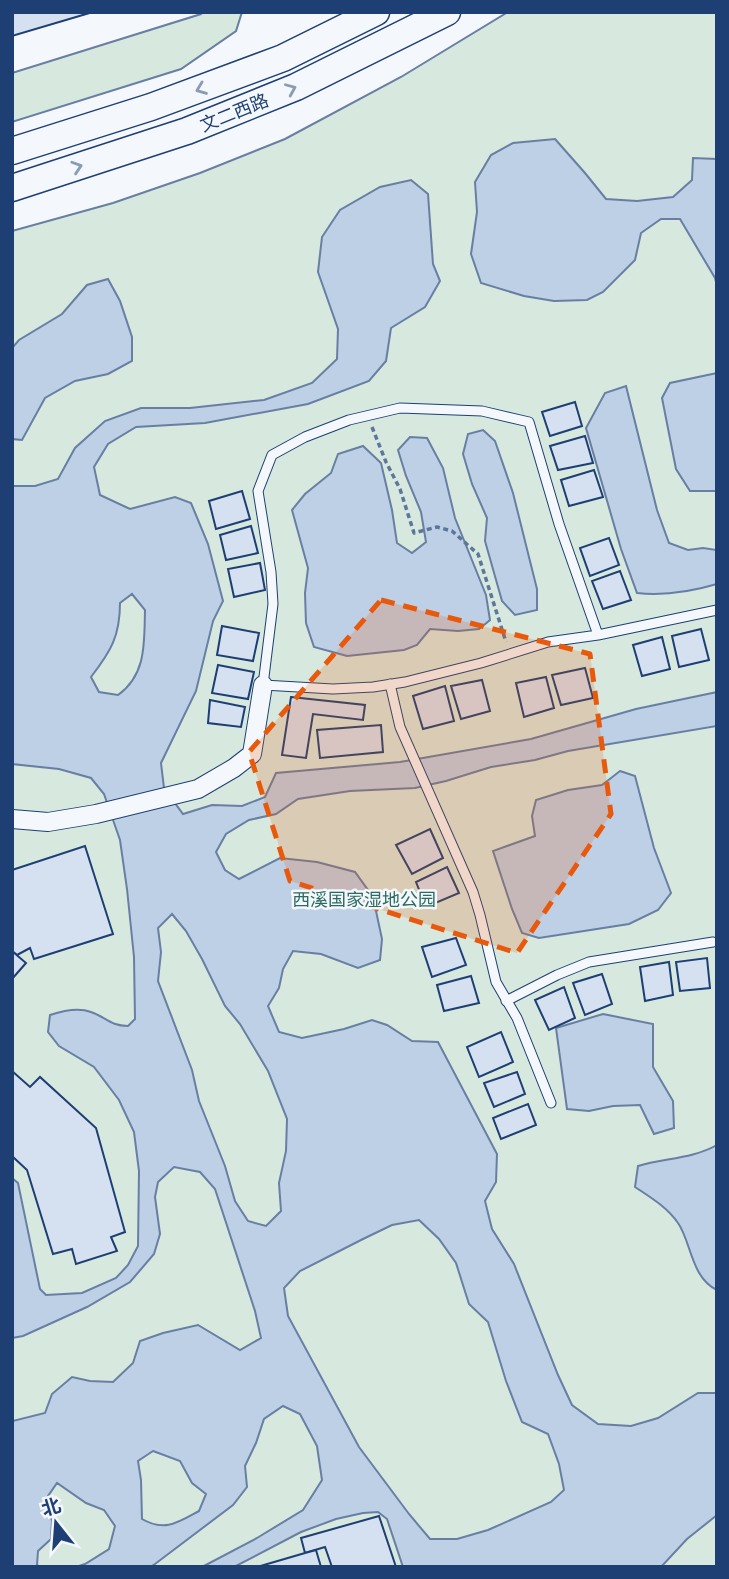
<svg xmlns="http://www.w3.org/2000/svg" width="729" height="1579" viewBox="0 0 729 1579" font-family="Ubuntu,'Noto Sans SC',sans-serif">
<style>
.green{fill:#d7e8df;stroke:#687fa3;stroke-width:2}
.water{fill:#bed0e5;stroke:#687fa3;stroke-width:2;fill-rule:evenodd}
.building{fill:#d5e0f0;stroke:#1d3f73;stroke-width:2}
.lines{fill:none;stroke-linecap:round;stroke-linejoin:round}
.lane-casing{stroke:#1d3f73;stroke-width:11}
.street-casing{stroke:#1d3f73;stroke-width:20}
.secondary-casing{stroke:#1d3f73;stroke-width:29}
.path{stroke:#5e769c;stroke-width:3.5;stroke-dasharray:5 3.5;stroke-linecap:butt}
.lane{stroke:#f4f7fb;stroke-width:9}
.street{stroke:#f4f7fb;stroke-width:18}
.secondary{stroke:#f4f7fb;stroke-width:26}
.oneway{stroke:#889bb7}
.marked{fill:#e8590c;fill-opacity:0.2;stroke:#e8590c;stroke-width:5;stroke-dasharray:14 9;stroke-linejoin:round}
.labels{text-anchor:middle;dominant-baseline:central;stroke-width:5;stroke-linejoin:round;paint-order:stroke}
.street-label{font-size:18px;fill:#1d3f73;stroke:#f4f7fb}
.park-label{font-size:18px;fill:#2c6c60;stroke:#f4f7fb}
</style>
<rect width="100%" height="100%" fill="#f4f7fb"/>
<g class="green">
<path d="M203 12H242L236 31 181 69 12 122V73L201 14Z"/>
<path d="M508 12H717V1567H12V231L113 203 200 173 285 139 401 77Z"/>
</g>
<g class="water">
<path d="M555 139 585 173 606 199 637 201 673 197 692 180 693 158 717 159V286L715 278 680 219H661L641 233 635 260 603 292 587 300 554 301 524 296 481 283 471 254 477 212 475 182 491 155 513 143Z"/>
<path d="M411 180 428 194 433 264 440 281 425 307 391 328 386 361 369 381 308 404 205 423 136 427 108 444 94 467 100 495 130 509 175 497 191 503 208 544 223 601 213 621 196 691 161 763 164 788 183 814 212 805 242 806 265 797 276 773 400 762 531 739 636 709 717 692V726L568 751 535 760 491 767 446 781 415 788 350 791 298 799 276 814 249 820 226 834 216 852 225 870 239 879 280 858 317 862 355 872 373 897 382 939 380 960 358 968 321 954 293 951 283 969 279 988 268 1006 279 1032 302 1038 344 1029 372 1020 387 1025 412 1041 438 1042 497 1154 496 1182 485 1201 492 1229 514 1264 558 1375 572 1405 598 1424 631 1426 658 1418 698 1393H717V1515L687 1539 661 1567H403L387 1519 378 1512 363 1513 336 1519 301 1532 234 1567H202L257 1538 303 1510 322 1480 317 1446 300 1414 283 1406 264 1419 256 1443 245 1466 247 1487 233 1505 155 1564 150 1567H76L85 1564 109 1549 115 1526 104 1510 86 1503 57 1483 46 1499 52 1521 51 1539 38 1551 37 1565 41 1567H12V1420L13 1421 45 1413 52 1394 72 1377 90 1381 113 1382 133 1363 140 1341 163 1333 198 1325 240 1350 261 1338 255 1311 215 1189 200 1172 174 1167 158 1182 155 1197 160 1234 154 1254 130 1282 87 1307 23 1336 12 1338V1178L18 1183 40 1289 46 1295 82 1293 116 1278 128 1265 138 1246 139 1171 134 1132 119 1100 94 1067 59 1046 48 1032 50 1015C62 1011 78 1007 91 1012 106 1017 110 1026 128 1026L135 1019 134 957 127 889 120 840 104 794 91 778 59 769 12 764V486H35L58 479 75 448 105 421 141 408H190L264 400 312 383 337 359 338 329 318 272 322 237 340 210 380 187ZM132 594 145 610C144 642 147 674 118 695L99 692 91 677C111 651 120 636 120 603ZM172 914 186 931 202 959 225 1006 240 1024 268 1071 287 1119 286 1151 279 1183 281 1211 266 1226 248 1221 235 1201 225 1166 199 1101 192 1070 158 981 161 952 158 928ZM419 1220 439 1239 456 1263 469 1304 488 1322 506 1381 522 1422 548 1434 559 1464 564 1490 551 1502 488 1530 457 1539H430L409 1514 359 1447 288 1316 284 1288 300 1271 363 1239 392 1225ZM153 1451 180 1461 192 1483 206 1494 199 1511C177 1523 165 1532 142 1519L141 1480 138 1461Z"/>
<path d="M108 279 120 301 132 337V361L108 374 75 381 45 398 22 440 12 439V348L19 340 62 314 87 285Z"/>
<path d="M717 373V491H690L676 469 662 398 670 383Z"/>
<path d="M626 386 657 510 669 543 688 550 703 548 717 550V584C690 592 665 596 637 593L621 549 586 428 605 393Z"/>
<path d="M483 430 495 441 513 493 537 589V610L515 615 502 601 485 541 487 518 472 484 463 454 468 434Z"/>
<path d="M410 437 427 438 443 468 455 518 486 595 490 620 479 629 458 631 430 629 417 645 404 650 347 656 314 647 306 623 305 593 308 568 292 510 305 494 331 473 338 454 363 446 381 463 392 510 397 543 412 553 426 542 421 512 406 476 398 450Z"/>
<path d="M620 771 635 776 654 848 671 893 658 910 629 924 539 938 522 933 512 909 493 851 535 836 532 816 536 800 568 790 602 785Z"/>
<path d="M603 1014 653 1024V1067L673 1101 674 1128 654 1134 640 1105 613 1106 589 1111 567 1109 556 1028Z"/>
<path d="M717 1145V1290C691 1278 691 1241 678 1223 667 1207 650 1197 635 1187L638 1166C664 1158 692 1159 717 1145Z"/>
</g>
<g class="building">
<path d="M12 12H93L12 36Z"/>
<path d="M575 402 582 426 550 436 542 412Z"/>
<path d="M585 436 593 463 558 470 550 446Z"/>
<path d="M594 470 603 497 569 506 561 480Z"/>
<path d="M242 491 250 519 216 529 209 501Z"/>
<path d="M251 526 258 553 226 560 220 535Z"/>
<path d="M609 538 619 565 590 576 580 548Z"/>
<path d="M260 563 265 590 234 597 228 569Z"/>
<path d="M620 571 631 600 603 609 592 581Z"/>
<path d="M222 626 259 633 253 661 217 655Z"/>
<path d="M701 629 709 660 679 667 672 636Z"/>
<path d="M662 637 670 669 642 676 633 645Z"/>
<path d="M218 665 254 672 248 699 212 693Z"/>
<path d="M585 668 593 698 561 705 552 675Z"/>
<path d="M546 677 554 708 524 717 516 683Z"/>
<path d="M482 680 490 711 461 719 451 686Z"/>
<path d="M445 686 454 721 423 729 413 696Z"/>
<path d="M291 697 365 705 363 720 313 714 306 758 282 755Z"/>
<path d="M210 700 245 707 241 727 208 723Z"/>
<path d="M381 725 383 752 320 758 317 730Z"/>
<path d="M430 829 443 858 412 874 396 845Z"/>
<path d="M85 846 113 934 34 959 30 948 17 955 12 951V870Z"/>
<path d="M447 867 459 893 426 907 416 882Z"/>
<path d="M456 938 466 965 432 977 422 947Z"/>
<path d="M12 951 26 963 12 979Z"/>
<path d="M707 958 710 988 680 991 676 962Z"/>
<path d="M669 962 673 995 645 1001 640 967Z"/>
<path d="M602 974 612 1004 585 1015 573 983Z"/>
<path d="M471 976 479 1003 444 1011 437 985Z"/>
<path d="M564 987 575 1018 549 1030 535 1000Z"/>
<path d="M501 1032 513 1062 479 1077 467 1047Z"/>
<path d="M12 1071 30 1087 40 1077 96 1128 125 1232 111 1237 117 1251 76 1264 72 1249 53 1254 27 1170 12 1156Z"/>
<path d="M517 1072 525 1094 494 1107 484 1083Z"/>
<path d="M528 1104 536 1125 501 1139 493 1118Z"/>
<path d="M379 1516 396 1567H332L325 1547 305 1553 301 1538Z"/>
<path d="M316 1550 321 1567H257L305 1553Z"/>
</g>
<g class="lines">
<defs>
<g id="lane">
<path d="M598 635 559 524 529 422 482 411 400 408 349 420 305 437 272 455 258 491 271 572 273 604 263 685 333 689 373 687 405 682 481 663 548 642 598 635 717 610"/>
<path d="M390 684 400 727 473 892 480 915 496 982 517 1018 551 1103"/>
<path d="M506 1001 557 975 589 962 713 942"/>
</g>
<path id="street" d="M12 819 48 822 96 814 198 789 234 768 252 754 263 685"/>
<g id="secondary">
<path d="M12 151 151 107 283 58 376 12"/>
<path d="M12 188 187 131 296 87 447 12"/>
</g>
</defs>
<use href="#lane" class="lane-casing"/>
<use href="#street" class="street-casing"/>
<use href="#secondary" class="secondary-casing"/>
<path class="path" d="M372 427 386 462 400 489 414 533 437 527 452 531 478 554 506 642"/>
<use href="#lane" class="lane"/>
<use href="#street" class="street"/>
<use href="#secondary" class="secondary"/>
</g>
<defs><path id="oneway-chevron" d="M-2-3.5L2.5 0L-2 3.5" fill="none" stroke-width="1.6" stroke-linecap="round" stroke-linejoin="round" transform="scale(1.75)"/></defs>
<g class="oneway">
<use href="#oneway-chevron" transform="translate(201 89) rotate(159)"/>
<use href="#oneway-chevron" transform="translate(291 89) rotate(-23)"/>
<use href="#oneway-chevron" transform="translate(77 167) rotate(-18)"/>
</g>
<path class="marked" d="M381 600 590 654 611 814 517 953 290 881 249 752Z"/>
<g class="labels">
<g class="street-label">
<text transform="translate(234 112) rotate(-22)">文二西路</text>
</g>
<g class="park-label">
<text x="364" y="899">西溪国家湿地公园</text>
</g>
</g>
<rect width="729" height="1579" fill="none" stroke="#1d3f73" stroke-width="28"/>
<g transform="translate(56 1523) rotate(343)" stroke="#f4f7fb" stroke-width="5" paint-order="stroke">
<path d="M0-5L12 26L0 18L-12 26Z" fill="#1d3f73"/>
<text y="-10" font-size="19" font-weight="bold" text-anchor="middle" fill="#1d3f73">北</text>
</g>
</svg>
